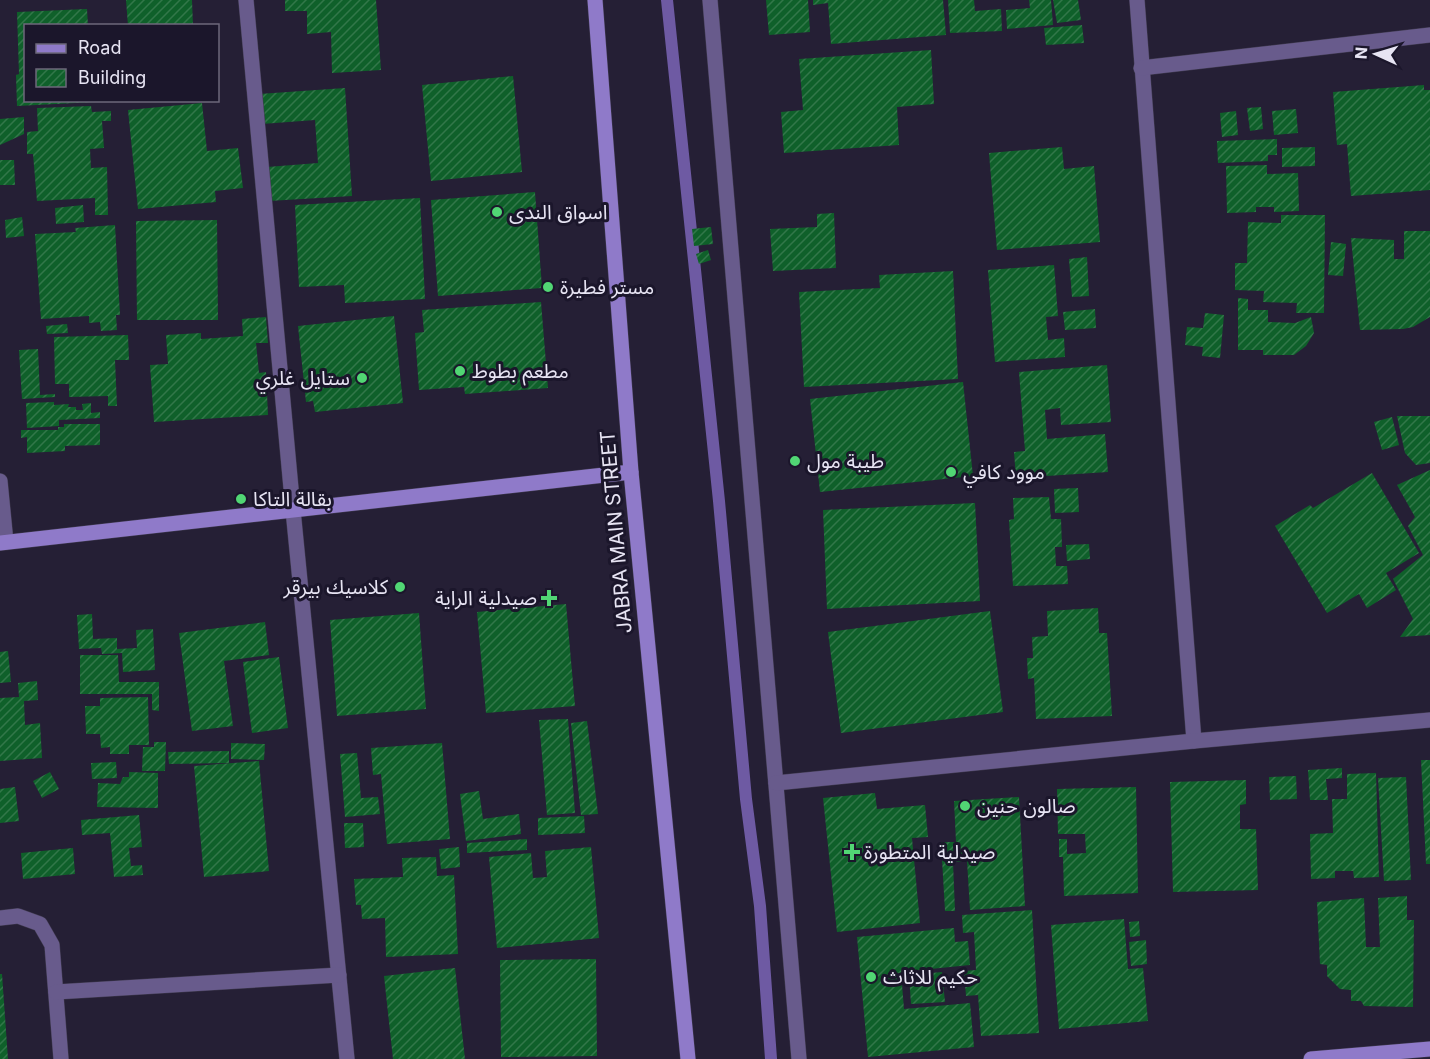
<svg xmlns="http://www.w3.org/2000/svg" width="1430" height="1059" viewBox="0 0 1430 1059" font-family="Inter,'Noto Sans Arabic',sans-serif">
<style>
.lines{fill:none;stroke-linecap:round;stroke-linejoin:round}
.stream{stroke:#6e5aa3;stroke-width:12}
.building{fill:url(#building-hatch)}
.street-casing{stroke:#403b50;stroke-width:16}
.secondary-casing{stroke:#403b50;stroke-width:16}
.street{stroke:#685b8c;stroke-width:15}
.secondary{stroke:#8f7ac9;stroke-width:15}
.poi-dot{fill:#51d674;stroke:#1b162b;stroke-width:2}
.labels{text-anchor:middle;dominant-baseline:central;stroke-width:6;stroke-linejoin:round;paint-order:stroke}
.poi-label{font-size:20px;fill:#e7e4f3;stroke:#1b162b;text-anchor:start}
.street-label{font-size:20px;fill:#e7e4f3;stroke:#1b162b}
</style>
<defs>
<pattern id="building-hatch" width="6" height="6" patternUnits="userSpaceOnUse" patternTransform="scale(1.5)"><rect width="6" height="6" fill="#0f602a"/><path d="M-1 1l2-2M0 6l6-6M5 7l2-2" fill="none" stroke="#327749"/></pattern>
</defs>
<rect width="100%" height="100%" fill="#251f35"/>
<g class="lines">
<path class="stream" d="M667 0 719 501 746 799 760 906 771 1059"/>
</g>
<g class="building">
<path d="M126 0H192L193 26H128Z"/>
<path d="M285 0H376L381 70 332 73 331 32 307 34V11H285Z"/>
<path d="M766 0H808L810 32 769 35Z"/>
<path d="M813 0H943L946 35 831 44 828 3 813 5Z"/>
<path d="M948 0H974L975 11 1001 9 1002 31 950 33Z"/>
<path d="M1029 0H1051L1053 25 1007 29 1006 10 1030 8Z"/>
<path d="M1053 0H1078L1081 20 1057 23Z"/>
<path d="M87 9 88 26H26V100H95V102L17 106 16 75 19 74 17 12Z"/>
<path d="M1082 25 1084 43 1046 45 1044 28Z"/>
<path d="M931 50 934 104 897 107 899 145 784 153 781 112 803 110 799 59Z"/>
<path d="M513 76 522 172 431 181 422 85Z"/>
<path d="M1424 85V90H1430V190L1351 196 1347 144 1337 145 1333 92Z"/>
<path d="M345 88 352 196 269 201 267 167 318 163 315 120 262 124 259 94Z"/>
<path d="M202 103 207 151 238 148 243 188 215 191 216 202 138 209 128 110Z"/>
<path d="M91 106 92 112 111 111V121H102L104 148 90 149 91 168 107 167 108 215H95V198L37 201 33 154H27V132L38 131 37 108Z"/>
<path d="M1261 107 1263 129 1250 131 1247 108Z"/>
<path d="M1296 109 1298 133 1274 135 1272 111Z"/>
<path d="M1236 111 1238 135 1222 137 1220 113Z"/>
<path d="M24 117V134L0 145V119Z"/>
<path d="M1277 139V155H1268V161L1218 163 1217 141Z"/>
<path d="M1062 147 1064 169 1094 166 1100 242 997 250 989 153Z"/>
<path d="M1315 147V166L1282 167V148Z"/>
<path d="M0 160H14L15 185H0Z"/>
<path d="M1267 165V174L1298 173 1299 211 1274 212V207H1256V212L1227 213 1226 166Z"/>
<path d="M535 192 542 288 438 296 431 200Z"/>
<path d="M420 198 425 299 345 303 344 285 299 287 295 205Z"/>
<path d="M83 205 84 222 56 224 55 208Z"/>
<path d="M834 213 836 268 773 271 770 229 817 227V214Z"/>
<path d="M1281 215H1325L1324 313H1296L1297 303 1263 302 1264 291 1235 290V263H1247L1248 222 1281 223Z"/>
<path d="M22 217 24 236 6 238 5 220Z"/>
<path d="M217 220 218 320H137L136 221Z"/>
<path d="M115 225 120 315H116L117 330 101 331 100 322 89 323V316L41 319 35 234 76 232 75 228Z"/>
<path d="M711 227 713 244 694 246 692 229Z"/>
<path d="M1404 231H1430V317L1413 327 1403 329 1360 330 1351 238 1394 240V259H1404Z"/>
<path d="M1331 242 1346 244 1343 276 1328 275Z"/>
<path d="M708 250 711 260 699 264 696 254Z"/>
<path d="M1087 257 1089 296 1072 297 1069 259Z"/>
<path d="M1054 265 1058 316 1046 317 1048 340 1064 338 1065 357 995 362 988 270Z"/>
<path d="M953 271 958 379 804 387 799 292 880 288 879 275Z"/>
<path d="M1238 298 1248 299V310H1268V322L1295 323 1311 317 1314 333 1306 346 1294 355H1263V350H1238Z"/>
<path d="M541 302 548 388 465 394 464 387 419 390 415 333 424 332 422 310Z"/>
<path d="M1095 309 1096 328 1065 330 1063 312Z"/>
<path d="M1205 313 1224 315 1220 358 1202 356 1203 347 1185 345 1187 327 1203 328Z"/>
<path d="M394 316 403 403 315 412 313 401 306 402 298 326Z"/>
<path d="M266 317 268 343H256L259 373 266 372 268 415 154 422 150 365 168 364 166 335 201 333V339L243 336 242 319Z"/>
<path d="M67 324 68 333 47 334 46 326Z"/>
<path d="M128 335 129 360H115L117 406H108V396L69 397V384H55L54 337Z"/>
<path d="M38 349 40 395 55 394V397L22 399 19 350Z"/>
<path d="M1107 365 1111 422 1061 425 1060 408 1045 410 1047 439 1105 434 1108 472 1016 478 1014 452 1025 451 1019 372Z"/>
<path d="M963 382 973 476 820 492 810 399Z"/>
<path d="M54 402V405L69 404 68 407H76V410H83L82 404 91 403V413L100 412V418L59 420V426L27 428 26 403Z"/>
<path d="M1397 416H1430V463L1416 465 1405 453Z"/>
<path d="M1392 417 1399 445 1382 450 1374 422Z"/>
<path d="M64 424H100V445L65 446V451L27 453V437L21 438V430H58V427H64Z"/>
<path d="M1430 470V635L1400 637 1413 619 1393 579 1423 555 1408 526 1415 517 1397 485Z"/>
<path d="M1372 473 1419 553 1386 573 1396 590 1367 608 1359 594 1327 613 1275 526 1310 505 1313 508Z"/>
<path d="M1078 488 1079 512 1055 513 1054 489Z"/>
<path d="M1049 497 1051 519H1061L1062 547H1055L1056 566H1067L1068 584 1013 586 1009 520 1014 519 1013 498Z"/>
<path d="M975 503 980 601 827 609 823 510Z"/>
<path d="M1089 544 1090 559 1067 561 1066 545Z"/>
<path d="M566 604 575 706 486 713 477 612Z"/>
<path d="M1098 608 1099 633H1107L1112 716 1036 719 1034 678 1028 679 1027 658H1033L1032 637 1048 636 1047 611Z"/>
<path d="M990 611 1003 712 841 733 828 632Z"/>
<path d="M419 613 426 709 337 716 330 620Z"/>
<path d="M92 614 93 639 117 638V649L137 648 136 630 153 629 155 670 123 672 122 653 102 654 101 648 79 649 77 615Z"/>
<path d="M265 622 269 655 224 661 233 726 192 731 179 633Z"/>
<path d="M8 651 11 682 0 683V652Z"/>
<path d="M80 655H118L119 682H159V711L152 710V694H80Z"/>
<path d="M279 657 288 728 252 733 243 662Z"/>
<path d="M37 681 38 700 24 701 25 725 40 723 42 758 0 761V698L19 697 18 683Z"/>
<path d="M148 697 149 745H129V754H110V747L101 748 100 734H86L85 706H100V698Z"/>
<path d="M568 719 575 813 547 815 539 720Z"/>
<path d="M587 721 598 814 581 815 571 723Z"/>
<path d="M154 742H166L165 771H142L143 747H154Z"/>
<path d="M231 743 265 744 264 760 231 759Z"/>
<path d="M442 743 450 839 387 844 381 774 373 775 371 748Z"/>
<path d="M229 751V763L169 764 168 752Z"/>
<path d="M357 753 361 798 378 797 380 814 345 817 340 754Z"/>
<path d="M1421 760H1430V864H1426Z"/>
<path d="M259 761 269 871 204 877 194 766Z"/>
<path d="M116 762 117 778 92 779 91 763Z"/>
<path d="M1342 768V778L1326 779 1328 800H1310L1308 770Z"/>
<path d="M50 772 59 789 42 798 33 781Z"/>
<path d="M129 772 158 773V808L97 807 98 783 120 784 123 777H129Z"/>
<path d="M1376 773 1379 877 1354 878 1353 871H1335V878L1311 879 1310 834 1333 833 1332 799H1347V774Z"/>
<path d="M1296 776 1297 799 1270 800 1269 777Z"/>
<path d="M1406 777 1411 880 1384 881 1378 778Z"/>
<path d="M1246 780V804L1240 805V829H1256L1258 890 1173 892 1170 782Z"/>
<path d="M15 787 19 821 0 823V789Z"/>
<path d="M1136 787 1138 893 1064 896 1063 857H1059V839H1067V854L1086 853 1085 834H1058L1057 789Z"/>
<path d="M479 791 483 819 519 814 521 834 466 841 460 794Z"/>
<path d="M875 793 877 809 925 805 928 837 912 838 920 923 837 932 823 798Z"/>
<path d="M1019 797 1025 906 970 910 967 861 953 862 955 911H945L941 842H956L954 801Z"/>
<path d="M139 815 142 847 129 848 131 866 142 865 143 875 114 877 110 833 82 835 81 820Z"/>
<path d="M584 816 585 833 538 835V818Z"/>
<path d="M344 823H363L364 847 345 848Z"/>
<path d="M527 839V850L467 853V843Z"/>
<path d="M459 847 460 867 441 869 439 849Z"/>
<path d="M591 847 599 938 497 948 489 857 531 853 533 878 547 877 545 851Z"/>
<path d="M73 848 75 874 23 879 21 853Z"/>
<path d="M436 857 437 876 454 875 458 954 386 957 385 918 362 919 361 905H356L354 879 403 877 402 858Z"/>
<path d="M1407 896V920H1414L1413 1007 1364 1006 1361 1001H1351V990L1340 989 1327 976V965L1320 964 1317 902 1364 898 1366 947H1380L1378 898Z"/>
<path d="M1032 910 1039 1033 981 1036 978 995 966 996 964 971 976 970 974 932 963 933 962 915Z"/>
<path d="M1124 919 1128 969 1143 968 1148 1021 1059 1029 1051 925Z"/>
<path d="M1139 921 1140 936 1130 937 1129 922Z"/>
<path d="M954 928 955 942 968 941 970 965 901 972 904 1009 970 1003 974 1047 868 1057 857 937Z"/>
<path d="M1146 940 1147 964 1131 966 1129 942Z"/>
<path d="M596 959 597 1056 501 1057 500 960Z"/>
<path d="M455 968 465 1059H393L384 976Z"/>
<path d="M942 972 945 1002 911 1004 909 975Z"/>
<path d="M0 974H2L8 1059H0Z"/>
</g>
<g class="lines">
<defs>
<g id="street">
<path d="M246 0 293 510 347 1059"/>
<path d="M710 0 799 1059"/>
<path d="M1137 0 1194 741"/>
<path d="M1141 68 1430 35"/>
<path d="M0 481 6 542"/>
<path d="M776 783 1194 741 1430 720"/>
<path d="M0 918 18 916 40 924 52 945 61 1059"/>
<path d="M56 992 339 975"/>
</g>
<g id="secondary">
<path d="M595 0 631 472 688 1059"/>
<path d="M0 543 631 472"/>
<path d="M1311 1059 1430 1049"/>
</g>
</defs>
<use href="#street" class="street-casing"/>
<use href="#secondary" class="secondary-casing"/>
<use href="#street" class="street"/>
<use href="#secondary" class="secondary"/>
</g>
<g class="poi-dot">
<circle cx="497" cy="212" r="6"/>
<circle cx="548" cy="287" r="6"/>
<circle cx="460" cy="371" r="6"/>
<circle cx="362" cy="378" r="6"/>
<circle cx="795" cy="461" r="6"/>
<circle cx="951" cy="472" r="6"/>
<circle cx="241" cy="499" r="6"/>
<circle cx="400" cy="587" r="6"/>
<path d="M546 589h6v6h6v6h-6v6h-6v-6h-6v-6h6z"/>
<circle cx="965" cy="806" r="6"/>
<path d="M849 843h6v6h6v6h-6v6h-6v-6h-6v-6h6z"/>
<circle cx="871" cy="977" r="6"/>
</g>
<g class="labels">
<g class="poi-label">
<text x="509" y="212">اسواق الندى</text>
<text x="560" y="287">مستر فطيرة</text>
<text x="472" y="371">مطعم بطوط</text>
<text x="350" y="378" text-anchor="end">ستايل غلري</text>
<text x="807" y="461">طيبة مول</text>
<text x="963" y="472">موود كافي</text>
<text x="253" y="499">بقالة التاكا</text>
<text x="388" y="587" text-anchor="end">كلاسيك بيرقر</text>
<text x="537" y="598" text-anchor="end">صيدلية الراية</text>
<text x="977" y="806">صالون حنين</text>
<text x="864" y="852">صيدلية المتطورة</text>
<text x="883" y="977">حكيم للاثاث</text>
</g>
<g class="street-label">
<text transform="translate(616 532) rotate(-95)">JABRA MAIN STREET</text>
</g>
</g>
<rect x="24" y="24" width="195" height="78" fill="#1b162b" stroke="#6d687b" stroke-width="1.5"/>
<rect x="36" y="44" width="30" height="9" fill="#8f7ac9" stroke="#6d687b" stroke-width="1.5"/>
<text x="78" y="54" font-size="18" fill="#e7e4f3">Road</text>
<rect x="36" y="69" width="30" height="18" fill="url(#building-hatch)" stroke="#6d687b" stroke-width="1.5"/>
<text x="78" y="84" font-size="18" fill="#e7e4f3">Building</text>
<g transform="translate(1376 54) rotate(274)" stroke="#1b162b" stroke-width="4.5" paint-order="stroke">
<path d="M0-4.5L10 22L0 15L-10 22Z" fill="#e7e4f3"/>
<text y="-9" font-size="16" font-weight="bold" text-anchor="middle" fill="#e7e4f3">N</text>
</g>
</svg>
